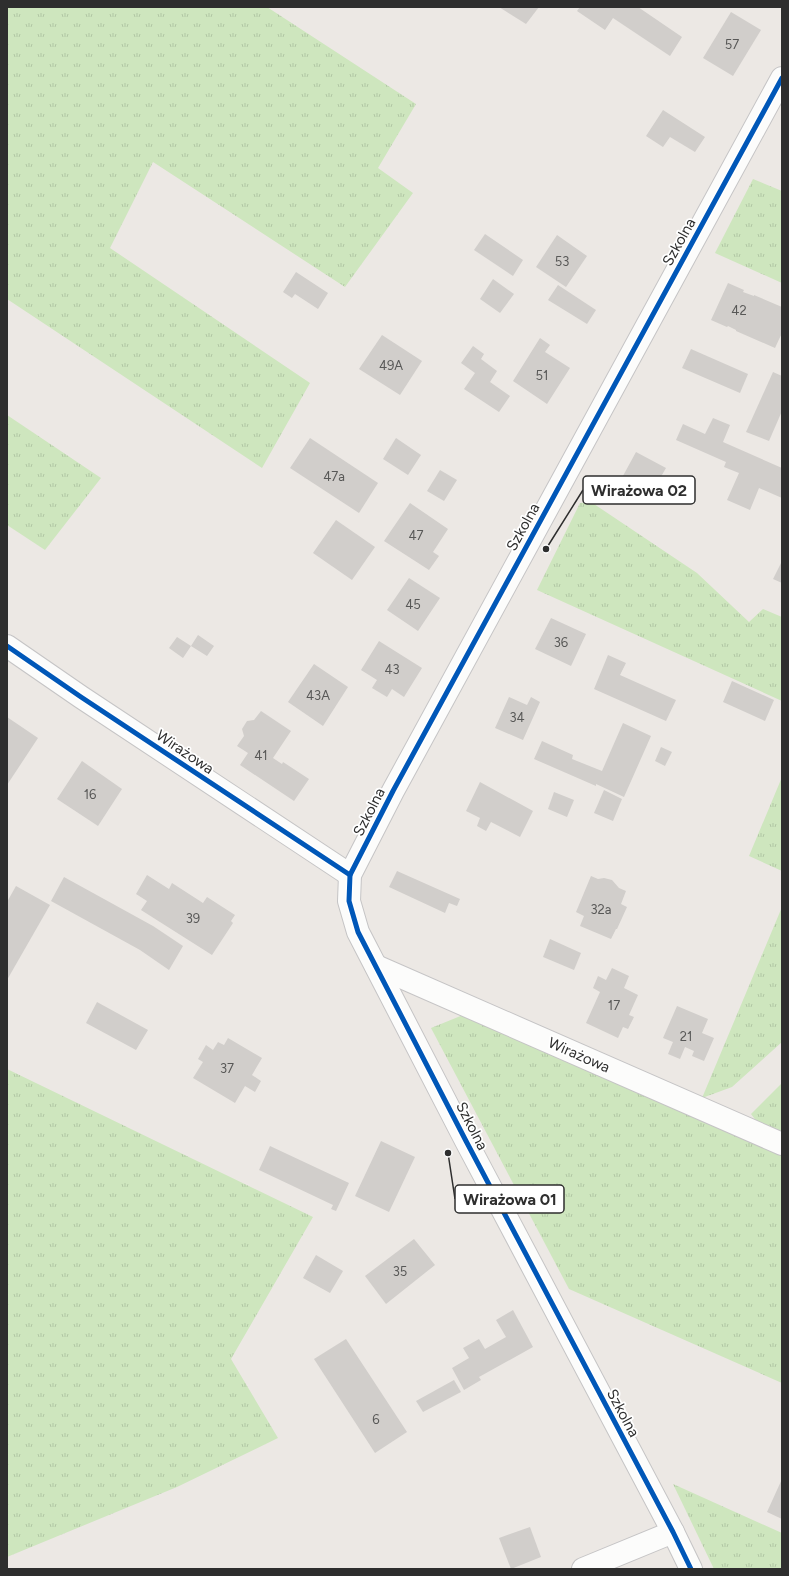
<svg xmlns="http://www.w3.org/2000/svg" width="789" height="1576" viewBox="0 0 789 1576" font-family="Figtree,sans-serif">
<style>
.grass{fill:url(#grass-tufts)}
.building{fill:#d1cecb}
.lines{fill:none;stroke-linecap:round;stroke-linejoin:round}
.minor-casing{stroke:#c5c4c5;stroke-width:24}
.minor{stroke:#fcfcfb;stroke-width:22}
.cycleway-casing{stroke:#fff;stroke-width:8}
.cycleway{stroke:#0057b8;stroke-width:5}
.labels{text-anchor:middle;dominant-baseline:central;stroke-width:3.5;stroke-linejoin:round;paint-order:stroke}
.number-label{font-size:13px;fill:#585857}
.street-label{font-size:15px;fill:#2e2e2e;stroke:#fff}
.leader{fill:none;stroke:#2e2e2e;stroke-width:1.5}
.callout-dot{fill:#2e2e2e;stroke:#fff;stroke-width:1.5}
.callout{fill:#fff;stroke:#2e2e2e;stroke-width:1.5}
.callout-label{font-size:16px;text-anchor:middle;font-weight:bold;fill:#2e2e2e}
</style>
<defs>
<pattern id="grass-tufts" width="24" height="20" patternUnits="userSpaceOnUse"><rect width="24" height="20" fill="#cee6be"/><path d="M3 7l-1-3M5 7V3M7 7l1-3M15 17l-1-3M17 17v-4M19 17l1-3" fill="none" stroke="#b1c6a4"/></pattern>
</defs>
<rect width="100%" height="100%" fill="#ece8e4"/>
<g class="grass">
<path d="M7 7H267L416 104 378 168 413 193 345 287 153 162 110 248 310 383 262 468 7 299Z"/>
<path d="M753 179 782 191V283L715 253Z"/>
<path d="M7 415 101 478 45 550 7 525Z"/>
<path d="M591 502 697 573 749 622 763 609 782 617V701L537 590 580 503Z"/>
<path d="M782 777V871L749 856Z"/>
<path d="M782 907V1042L732 1087 702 1098Z"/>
<path d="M463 1015 782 1154V1383L569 1289 431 1028Z"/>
<path d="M7 1069 313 1217 231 1359 278 1438 177 1487 7 1557Z"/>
<path d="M782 1083V1133L757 1122 751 1114Z"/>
<path d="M673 1484 782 1533V1569H714Z"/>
</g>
<g class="building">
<path d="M499 7H539L526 24Z"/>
<path d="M580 7H638L682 37 670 56 613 18 605 30 577 11Z"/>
<path d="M731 12 761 30 733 76 703 58Z"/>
<path d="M663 110 705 137 695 152 670 137 663 147 646 136Z"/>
<path d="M485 234 523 260 513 276 474 250Z"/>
<path d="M557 235 587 256 566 287 536 267Z"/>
<path d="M296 272 328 293 318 309 295 294 292 298 283 292Z"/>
<path d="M493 279 514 294 500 313 480 299Z"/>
<path d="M728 283 744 290 743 292 754 296V295L782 307V333L775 348 736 331V330L728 326 727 327 711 320Z"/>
<path d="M558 285 596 310 587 324 548 300Z"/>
<path d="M382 335 422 361 400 395 359 369Z"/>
<path d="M540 338 550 345 545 352 570 368 547 404 513 381Z"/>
<path d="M473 346 484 354 481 359 497 371 490 382 510 396 499 412 464 389 475 373 461 363Z"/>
<path d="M691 349 748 374 740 393 682 368Z"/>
<path d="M773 372 782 376V411L769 441 746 432Z"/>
<path d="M713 418 730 425 723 442 782 468V498L759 488 750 510 727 500 739 473 724 467 726 462 676 440 683 424 705 434Z"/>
<path d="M310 438 378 483 359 513 290 468Z"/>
<path d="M396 438 421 455 408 475 383 459Z"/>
<path d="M636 452 666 468 659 480 666 484 661 492 654 489 648 501 618 485Z"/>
<path d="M440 470 457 480 444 501 427 491Z"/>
<path d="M410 503 448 529 433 552 439 556 429 570 384 541Z"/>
<path d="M336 520 375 547 352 580 313 553Z"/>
<path d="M781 563 782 564V583L773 579Z"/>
<path d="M409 578 440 598 418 631 387 610Z"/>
<path d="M551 618 586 634 571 666 535 649Z"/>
<path d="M198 635 214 646 207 656 191 646 183 658 169 648 177 637 191 646Z"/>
<path d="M379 641 422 668 404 697 392 689 387 697 372 688 377 680 361 670Z"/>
<path d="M608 655 626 663 620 675 676 700 666 721 594 689Z"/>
<path d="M314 664 348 687 323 726 288 702Z"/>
<path d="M732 681 774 700 765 721 723 702Z"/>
<path d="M509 697 527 705 531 697 540 702 523 740 495 728Z"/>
<path d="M261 711 291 731 273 758 282 764 283 762 309 779 294 801 240 765 248 753 237 746 244 736 242 729 247 721 254 720Z"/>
<path d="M7 717 38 738 7 785Z"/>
<path d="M623 723 651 736 624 797 596 784V786L534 759 542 741 573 755 572 759 602 771Z"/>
<path d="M661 747 672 752 665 766 655 761Z"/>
<path d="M82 761 122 789 98 826 57 799Z"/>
<path d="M480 782 533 811 520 837 491 822 486 831 477 826 480 818 466 811Z"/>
<path d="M604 790 622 799 613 821 594 813Z"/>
<path d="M554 792 574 800 567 817 548 809Z"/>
<path d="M397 871 460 899 457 906 449 903 445 913 389 887Z"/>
<path d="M147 875 169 889 172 883 203 903 207 897 235 915 231 921 233 923 212 955 141 910 147 901 136 894Z"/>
<path d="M591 876 598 879 604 878 612 880 619 888 626 891 621 904 627 907 617 929H616L611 939 580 926 584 916 576 912Z"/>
<path d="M64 877 153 926 183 946 169 970 140 950 51 901Z"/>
<path d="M16 886 50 905 7 980V902Z"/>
<path d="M550 939 581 953 574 970 543 957Z"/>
<path d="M612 968 629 976 624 988 638 995 629 1015 634 1017 628 1029 623 1027 618 1038 586 1023 600 992 593 988 598 976 606 980Z"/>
<path d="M97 1002 148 1030 136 1050 86 1023Z"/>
<path d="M677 1006 708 1019 702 1033 714 1038 704 1061 692 1056 694 1051 685 1047 680 1059 668 1054 673 1042 663 1038Z"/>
<path d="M228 1038 262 1058 252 1075 261 1081 255 1092 245 1086 235 1103 193 1078 203 1062 198 1059 206 1045 213 1050 218 1042 224 1045Z"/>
<path d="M381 1141 415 1157 389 1212 355 1196Z"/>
<path d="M270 1146 349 1183 336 1211 331 1209 333 1205 259 1170Z"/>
<path d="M414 1239 435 1265 386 1304 365 1276Z"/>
<path d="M316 1255 343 1271 330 1293 303 1278Z"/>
<path d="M513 1310 533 1347 479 1377 481 1380 464 1390 452 1368 469 1358 463 1348 479 1339 485 1349 506 1337 496 1320Z"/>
<path d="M346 1339 407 1432 375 1453 314 1359Z"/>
<path d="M454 1380 461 1392 423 1412 416 1401Z"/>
<path d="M782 1479V1519L767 1512Z"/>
<path d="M530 1527 541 1557 511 1569 499 1538Z"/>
</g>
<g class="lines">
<defs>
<g id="minor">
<path d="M7 646 81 697 350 875"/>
<path d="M376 966 782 1144"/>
<path d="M583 1569 673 1532"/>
<path d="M691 1569 673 1532 466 1141 358 932 349 901 350 875 393 791 782 78"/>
</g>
</defs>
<use href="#minor" class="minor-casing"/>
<use href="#minor" class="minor"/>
<defs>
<g id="cycleway">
<path d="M7 646 81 697 350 875"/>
<path d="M691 1569 673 1532 466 1141 358 932 349 901 350 875 393 791 782 78"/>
</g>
</defs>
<use href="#cycleway" class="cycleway-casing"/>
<use href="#cycleway" class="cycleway"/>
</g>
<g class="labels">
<g class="number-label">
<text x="732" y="44">57</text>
<text x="562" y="261">53</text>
<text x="739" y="310">42</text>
<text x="391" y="365">49A</text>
<text x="542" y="375">51</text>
<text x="334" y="476">47a</text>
<text x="416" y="535">47</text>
<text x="413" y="604">45</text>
<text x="561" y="642">36</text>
<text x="392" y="669">43</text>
<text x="318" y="695">43A</text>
<text x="517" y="717">34</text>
<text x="261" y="755">41</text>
<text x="90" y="794">16</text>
<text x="601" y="909">32a</text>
<text x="193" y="918">39</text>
<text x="614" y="1005">17</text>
<text x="686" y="1036">21</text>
<text x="227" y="1068">37</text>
<text x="400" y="1271">35</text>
<text x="376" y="1419">6</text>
</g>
<g class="street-label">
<text transform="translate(679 242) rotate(-61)">Szkolna</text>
<text transform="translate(523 527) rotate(-61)">Szkolna</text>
<text transform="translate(185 752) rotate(34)">Wirażowa</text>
<text transform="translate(369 812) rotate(-63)">Szkolna</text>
<text transform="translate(579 1055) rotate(24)">Wirażowa</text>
<text transform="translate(472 1126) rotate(63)">Szkolna</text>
<text transform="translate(623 1413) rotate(62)">Szkolna</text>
</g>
</g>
<path class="leader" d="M546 549L583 490M448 1153L455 1199"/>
<g class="callout-dot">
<circle cx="546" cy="549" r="4"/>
<circle cx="448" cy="1153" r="4"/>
</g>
<g class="callout">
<rect x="583" y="476" width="112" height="28" rx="4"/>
<rect x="455" y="1185" width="109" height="28" rx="4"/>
</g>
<g class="callout-label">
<text x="639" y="496">Wirażowa 02</text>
<text x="510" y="1205">Wirażowa 01</text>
</g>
<rect width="789" height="1576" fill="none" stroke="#2e2e2e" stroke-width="16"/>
</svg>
